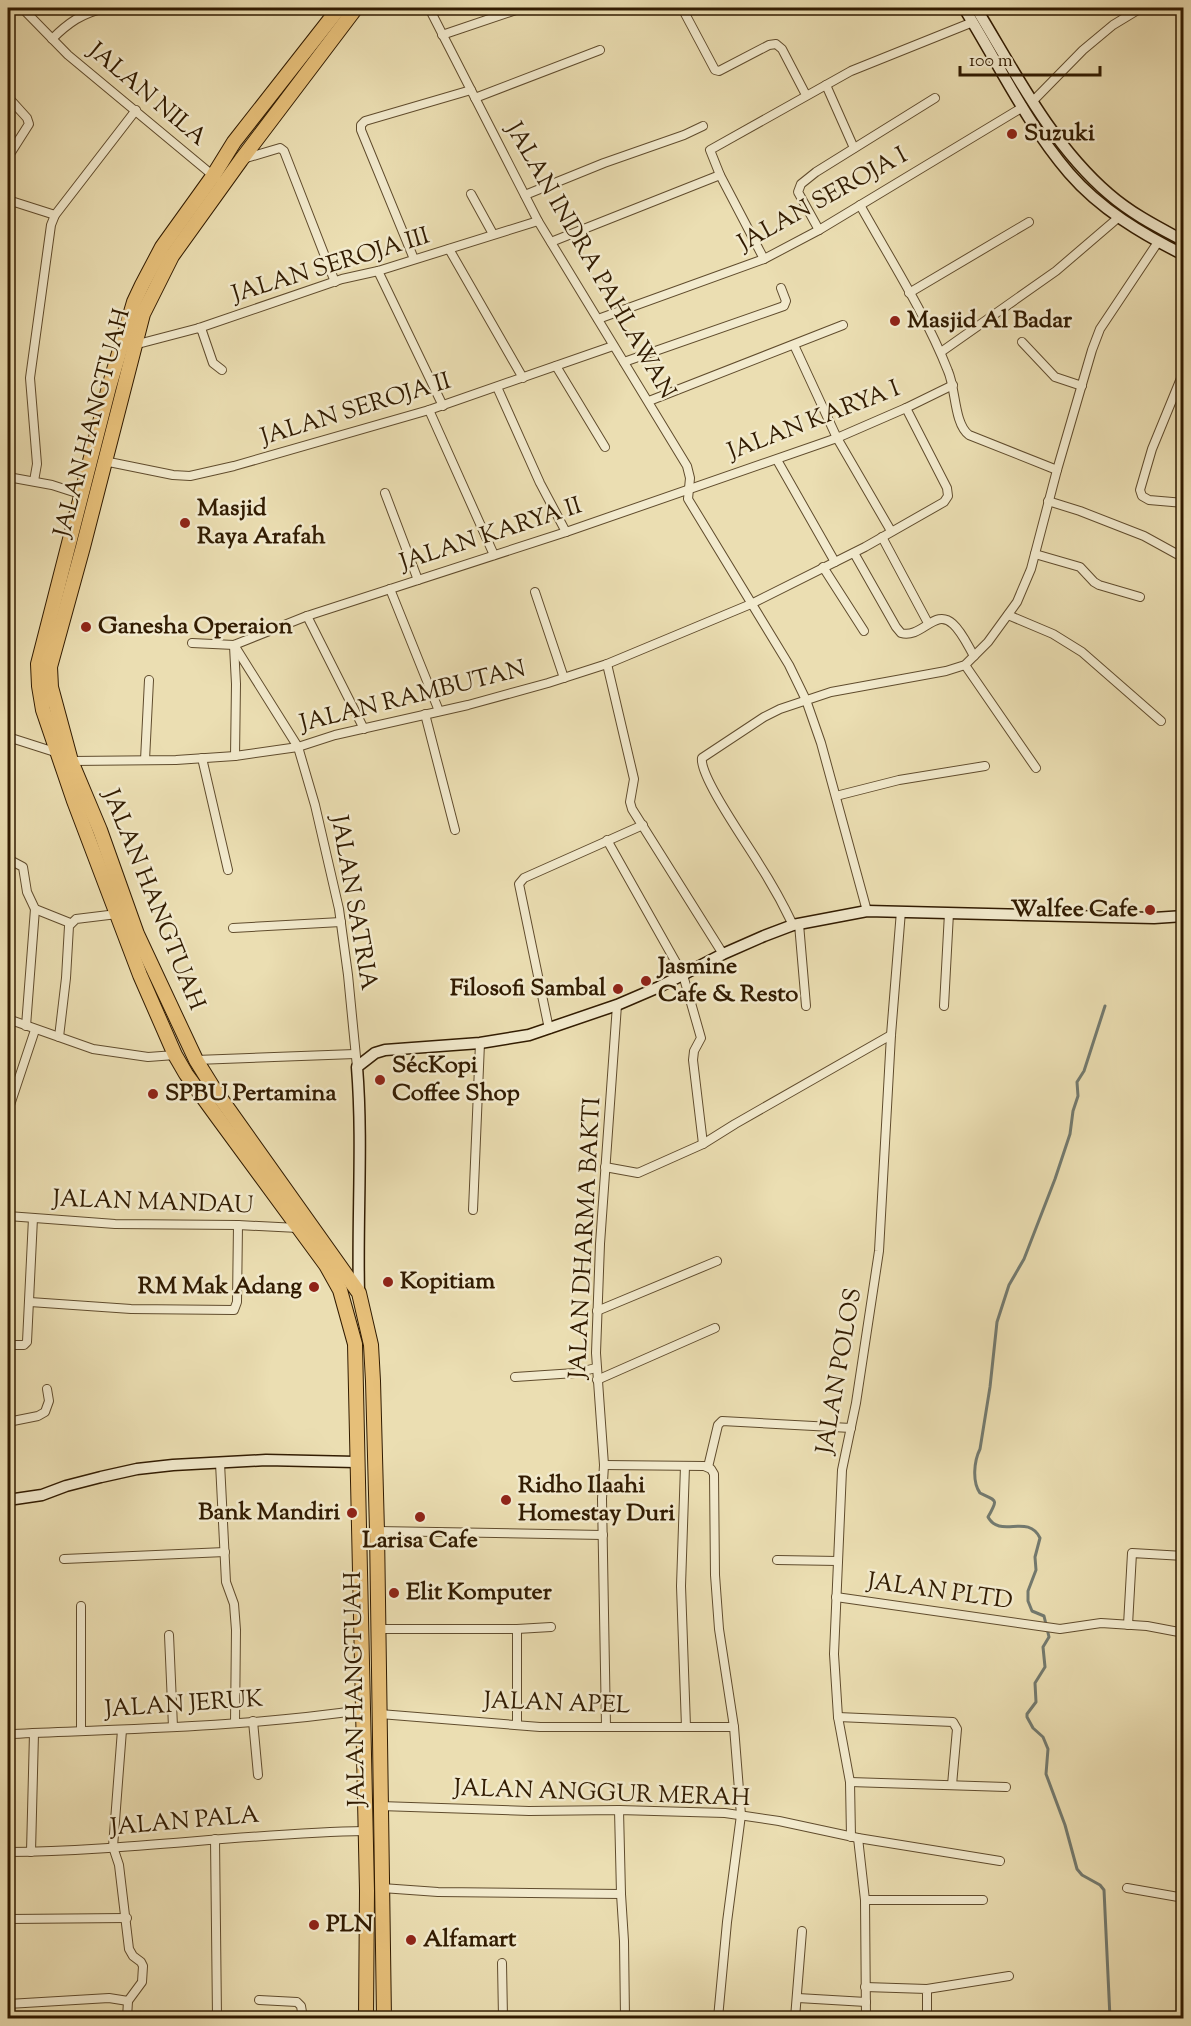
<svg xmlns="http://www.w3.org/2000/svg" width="1191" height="2026" viewBox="0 0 1191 2026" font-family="'Sorts Mill Goudy',serif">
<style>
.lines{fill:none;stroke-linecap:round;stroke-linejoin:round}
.stream{stroke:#737a6f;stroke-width:3}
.street-casing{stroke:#604c2d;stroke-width:10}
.secondary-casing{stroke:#311b01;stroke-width:13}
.highway-casing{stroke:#311b01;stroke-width:16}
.street{stroke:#f2eacd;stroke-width:8}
.secondary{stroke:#f2eacd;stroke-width:10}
.highway{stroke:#e6bf79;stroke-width:14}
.poi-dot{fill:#8f2418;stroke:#f2eacd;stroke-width:2}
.labels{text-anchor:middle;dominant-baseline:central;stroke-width:5;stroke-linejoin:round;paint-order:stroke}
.street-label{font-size:24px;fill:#311b01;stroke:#f2eacd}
.poi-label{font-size:24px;font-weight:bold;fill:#311b01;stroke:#f2eacd;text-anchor:start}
</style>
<rect width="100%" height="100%" fill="#ebdeb2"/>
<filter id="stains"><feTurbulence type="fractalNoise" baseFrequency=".00333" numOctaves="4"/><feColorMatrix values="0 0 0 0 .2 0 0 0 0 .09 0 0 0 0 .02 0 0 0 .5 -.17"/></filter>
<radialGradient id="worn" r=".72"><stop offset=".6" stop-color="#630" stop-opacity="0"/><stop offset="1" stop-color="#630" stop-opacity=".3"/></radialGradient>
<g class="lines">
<path class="stream" d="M1105 1006 1084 1071 1077 1082 1078 1096 1073 1111 1070 1134 1055 1179 1024 1259 1009 1285 997 1322 990 1387 980 1449C974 1461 972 1482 980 1493 996 1501 999 1498 988 1517 1000 1539 1028 1513 1040 1538L1035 1557 1036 1570 1028 1591V1601L1032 1611 1044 1616 1049 1637 1043 1647 1045 1667 1035 1683 1036 1702 1027 1714V1717L1033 1728 1043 1737 1048 1749 1046 1774 1065 1825 1077 1869 1082 1875 1100 1885 1104 1890 1110 2018"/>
<defs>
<g id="street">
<path d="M22 8 68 55 216 178"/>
<path d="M429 8 538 221 687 466 690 478 688 499 789 665 806 700 821 743 867 911"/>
<path d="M682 8 715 70 719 71 769 45 776 44 782 49 806 95"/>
<path d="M442 35 522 8"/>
<path d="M52 39C68 23 82 13 105 8"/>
<path d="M826 85 854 148"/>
<path d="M8 97 27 118 29 124 8 157"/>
<path d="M475 98 600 50"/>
<path d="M1033 101 1083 50 1113 25 1141 8"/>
<path d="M243 159 280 148 284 151 335 282"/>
<path d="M471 194 493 234"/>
<path d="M525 195 604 163 684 135 703 126"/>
<path d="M8 200 55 215"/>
<path d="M860 205C890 259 925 313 948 371 956 389 954 424 969 435L1057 470"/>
<path d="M819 230 798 192 801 184 816 172 935 98"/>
<path d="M551 242 720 175"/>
<path d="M449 249 523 378"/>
<path d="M414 259 361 130V125L365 121 471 90"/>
<path d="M764 259 720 175 710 150 851 71 973 22"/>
<path d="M378 271 443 406"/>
<path d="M909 293 1029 222"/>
<path d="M598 319 764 259 819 230 1023 107"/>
<path d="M199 328 202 331 213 363 222 370"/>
<path d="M1022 342 1055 377 1082 386"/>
<path d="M134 345 199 328 342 279 378 271 538 221"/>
<path d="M794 345 837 438 891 531"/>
<path d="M941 352 1056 271 1119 217"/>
<path d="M624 362 784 306 786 301 781 288"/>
<path d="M556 366 605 447"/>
<path d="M1184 371 1152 449 1140 490 1142 496 1149 500 1184 503"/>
<path d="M497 387 540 483 566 532"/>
<path d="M649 401 843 325"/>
<path d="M429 410 494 555"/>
<path d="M777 460 835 562"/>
<path d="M104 461 173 475 190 476 234 466 429 410 613 346"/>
<path d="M8 477 52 485 83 495"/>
<path d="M34 481 37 464 30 378 51 225 55 215 136 110"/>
<path d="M385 493 418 580"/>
<path d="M1048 501 1080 511 1144 536 1184 558"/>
<path d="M882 537 928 623"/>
<path d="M854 553 896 627 901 633C922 639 935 607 953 624 962 632 968 646 974 656"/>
<path d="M1035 554 1080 567 1094 582 1099 585 1140 597"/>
<path d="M823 567 864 631"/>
<path d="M390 589 439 711"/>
<path d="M535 592 564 678"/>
<path d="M1008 615 1053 634 1082 652 1161 721"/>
<path d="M307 616 364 729"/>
<path d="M192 643 234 645 307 616 566 532 837 438 906 408 953 385"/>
<path d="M234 645 298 747 315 805 339 909 348 975 357 1067"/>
<path d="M234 646 236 684 235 756"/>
<path d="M607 664 634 779 630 802 632 809 723 954"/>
<path d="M965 665 1036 768"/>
<path d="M425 714 455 830"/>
<path d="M8 737 58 753"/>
<path d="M202 758 228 870"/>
<path d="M145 760 149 680"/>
<path d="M71 761 176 760 235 756 298 747 335 735 468 705 548 683 607 664 751 604 865 547 944 502 948 496 947 488 906 408"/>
<path d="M836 796 899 780 985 766"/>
<path d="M607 840 683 975 701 1038 694 1051 693 1060 703 1144"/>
<path d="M8 859 23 867 27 892 35 909 70 923"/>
<path d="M799 924 806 1006"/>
<path d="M793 925C783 904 772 884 759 864 748 845 699 776 702 758L764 717 780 709 831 692 946 671 965 665 988 642 1017 602 1031 569 1057 470 1092 350 1100 329 1158 242"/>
<path d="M233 928 341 922"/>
<path d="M944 1006 949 913"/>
<path d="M8 1019 93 1049 148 1057 175 1055"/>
<path d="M26 1026 35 909"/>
<path d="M549 1029 519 884 524 878 643 825"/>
<path d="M59 1037 66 978 69 926 76 919 117 914"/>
<path d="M196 1060 355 1054"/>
<path d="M8 1111 35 1030"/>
<path d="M605 1167 638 1173 703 1144 735 1124 891 1035"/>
<path d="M473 1210 480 1043"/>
<path d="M8 1216 115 1224 238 1225 298 1228"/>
<path d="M30 1302 131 1309 234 1310 237 1302 238 1225"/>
<path d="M597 1311 717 1261"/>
<path d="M8 1345H24L27 1342 33 1218"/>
<path d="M515 1377 575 1373 596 1368"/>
<path d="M597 1380 715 1328"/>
<path d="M8 1422 38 1416 45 1412 49 1401 47 1389"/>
<path d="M220 1463 226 1582 234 1604 236 1630 235 1723"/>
<path d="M604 1465 704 1466 711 1469 714 1474 715 1575 719 1629 734 1727 741 1815 727 1922 718 2018"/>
<path d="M685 1466 681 1586 686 1727"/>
<path d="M708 1467 718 1425 722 1421 851 1428"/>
<path d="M377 1531 603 1535"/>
<path d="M64 1559 225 1552"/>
<path d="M777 1560 838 1561"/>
<path d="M836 1597 1060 1629 1101 1623 1147 1626 1184 1633"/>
<path d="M81 1606V1730"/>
<path d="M1128 1625 1132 1553 1184 1556"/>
<path d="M379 1629H517V1724"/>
<path d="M517 1629 551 1627"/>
<path d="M169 1635 173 1727"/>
<path d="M380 1714 540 1727H734"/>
<path d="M838 1717 953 1722 957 1729 952 1785"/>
<path d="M253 1721 258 1775"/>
<path d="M606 1726 602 1499 604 1465 596 1353 600 1244 617 1005"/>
<path d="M122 1730 113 1847 119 1865 129 1949 133 1956 141 1962 143 1966 142 1982 128 2001 127 2018"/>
<path d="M8 1734C126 1729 245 1727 362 1710"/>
<path d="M850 1782 1006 1787"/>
<path d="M380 1806 529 1811 619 1810 725 1813 779 1821 858 1838 1000 1861"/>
<path d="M619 1810 621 1894 624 1941 625 2018"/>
<path d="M851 1837 850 1782 838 1717 834 1654 842 1470 856 1403 879 1251 891 1035 901 911"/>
<path d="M858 1838 865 1900 866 2018"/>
<path d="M215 1839 217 2018"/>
<path d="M8 1852C127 1851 246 1833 365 1831"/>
<path d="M31 1852 34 1733"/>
<path d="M382 1888 438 1892 621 1894"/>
<path d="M1127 1888 1184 1898"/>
<path d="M865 1900H983"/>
<path d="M8 1919 127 1918"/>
<path d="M502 1963 503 2018"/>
<path d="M865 1987 927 1989V2018"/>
<path d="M927 1989 1009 1976"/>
<path d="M798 1998 866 2002"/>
<path d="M259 2000 297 2002 301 2006 303 2018"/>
<path d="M8 2004 109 1998 128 2001"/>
<path d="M552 2018H556"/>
<path d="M795 2018 802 1931"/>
</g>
<g id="secondary">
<path d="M964 8C998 63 1027 124 1069 173 1100 209 1142 234 1184 255"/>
<path d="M976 8C1015 72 1051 144 1109 194 1132 214 1158 227 1184 241"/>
<path d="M359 1293C357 1218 363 1142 357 1067L375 1053 385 1050 480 1043 529 1035 617 1005 659 987 723 954 764 936 793 925 867 911 1154 918 1184 916"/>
<path d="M8 1500 42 1495 66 1486 101 1477 137 1469 173 1465 266 1460 356 1462"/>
</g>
<g id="highway">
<path d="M339 8 234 142 213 176 162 247 142 285 134 302 109 387 38 664 39 686 43 710 74 801 140 975 175 1055 186 1074 218 1118 326 1265 340 1290 355 1344 367 1891 366 2018"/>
<path d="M356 8 241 160 172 256 143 314 83 547 50 667 51 687 71 761 100 830 137 934 196 1060 214 1089 359 1293 371 1345 373 1381 377 1531 384 2018"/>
</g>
</defs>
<use href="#street" class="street-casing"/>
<use href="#secondary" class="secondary-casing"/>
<use href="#highway" class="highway-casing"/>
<use href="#street" class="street"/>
<use href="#secondary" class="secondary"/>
<use href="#highway" class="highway"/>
</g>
<g class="poi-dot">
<circle cx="1012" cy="134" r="6"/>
<circle cx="895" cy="321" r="6"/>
<circle cx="185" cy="523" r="6"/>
<circle cx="86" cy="627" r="6"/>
<circle cx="1150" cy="910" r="6"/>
<circle cx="646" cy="981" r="6"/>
<circle cx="618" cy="989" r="6"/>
<circle cx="380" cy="1080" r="6"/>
<circle cx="153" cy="1094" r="6"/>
<circle cx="388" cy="1282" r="6"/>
<circle cx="314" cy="1287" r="6"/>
<circle cx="506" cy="1500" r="6"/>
<circle cx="352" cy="1513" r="6"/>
<circle cx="420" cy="1517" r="6"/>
<circle cx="394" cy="1593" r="6"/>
<circle cx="314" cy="1925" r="6"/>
<circle cx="411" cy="1940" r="6"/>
</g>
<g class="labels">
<g class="street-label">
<text transform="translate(147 95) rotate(40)">JALAN NILA</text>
<text transform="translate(823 200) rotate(-29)">JALAN SEROJA I</text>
<text transform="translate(590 261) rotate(60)">JALAN INDRA PAHLAWAN</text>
<text transform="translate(331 266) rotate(-17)">JALAN SEROJA III</text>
<text transform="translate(356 410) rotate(-17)">JALAN SEROJA II</text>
<text transform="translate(814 421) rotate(-21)">JALAN KARYA I</text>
<text transform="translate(93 423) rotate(-75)">JALAN HANGTUAH</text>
<text transform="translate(491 535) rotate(-18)">JALAN KARYA II</text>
<text transform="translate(413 697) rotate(-14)">JALAN RAMBUTAN</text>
<text transform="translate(153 900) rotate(68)">JALAN HANGTUAH</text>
<text transform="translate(353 903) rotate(80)">JALAN SATRIA</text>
<text transform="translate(153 1203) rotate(2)">JALAN MANDAU</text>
<text transform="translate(586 1238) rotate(-87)">JALAN DHARMA BAKTI</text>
<text transform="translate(840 1371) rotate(-80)">JALAN POLOS</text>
<text transform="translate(940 1592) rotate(8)">JALAN PLTD</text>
<text transform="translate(356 1689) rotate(-91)">JALAN HANGTUAH</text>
<text transform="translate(557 1704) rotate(2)">JALAN APEL</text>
<text transform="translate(184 1705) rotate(-4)">JALAN JERUK</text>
<text transform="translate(602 1794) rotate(2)">JALAN ANGGUR MERAH</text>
<text transform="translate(185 1822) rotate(-5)">JALAN PALA</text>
</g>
<g class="poi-label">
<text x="1024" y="134">Suzuki</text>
<text x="907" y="321">Masjid Al Badar</text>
<text x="197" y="509">Masjid<tspan x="197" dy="28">Raya Arafah</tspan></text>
<text x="98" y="627">Ganesha Operaion</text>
<text x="1138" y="910" text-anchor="end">Walfee Cafe</text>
<text x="658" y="967">Jasmine<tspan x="658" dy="28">Cafe &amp; Resto</tspan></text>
<text x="606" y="989" text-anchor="end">Filosofi Sambal</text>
<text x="392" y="1066">SécKopi<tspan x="392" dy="28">Coffee Shop</tspan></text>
<text x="165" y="1094">SPBU Pertamina</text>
<text x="400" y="1282">Kopitiam</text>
<text x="302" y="1287" text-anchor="end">RM Mak Adang</text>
<text x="518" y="1486">Ridho Ilaahi<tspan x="518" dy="28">Homestay Duri</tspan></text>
<text x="340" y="1513" text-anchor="end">Bank Mandiri</text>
<text x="420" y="1541" text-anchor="middle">Larisa Cafe</text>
<text x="406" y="1593">Elit Komputer</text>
<text x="326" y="1925">PLN</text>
<text x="423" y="1940">Alfamart</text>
</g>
</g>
<rect width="1191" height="2026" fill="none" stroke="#ebdeb2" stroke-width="30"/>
<rect x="9" y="9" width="1173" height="2008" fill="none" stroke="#311b01" stroke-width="3"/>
<rect x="15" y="15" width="1161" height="1996" fill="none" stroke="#311b01" stroke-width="1.5"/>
<path d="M960 66v9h140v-9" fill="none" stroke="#311b01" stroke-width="3"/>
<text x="969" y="66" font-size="18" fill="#311b01" stroke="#f2eacd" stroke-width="4.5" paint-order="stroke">100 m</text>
<rect width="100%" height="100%" filter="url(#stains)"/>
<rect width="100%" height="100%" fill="url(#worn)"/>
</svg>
